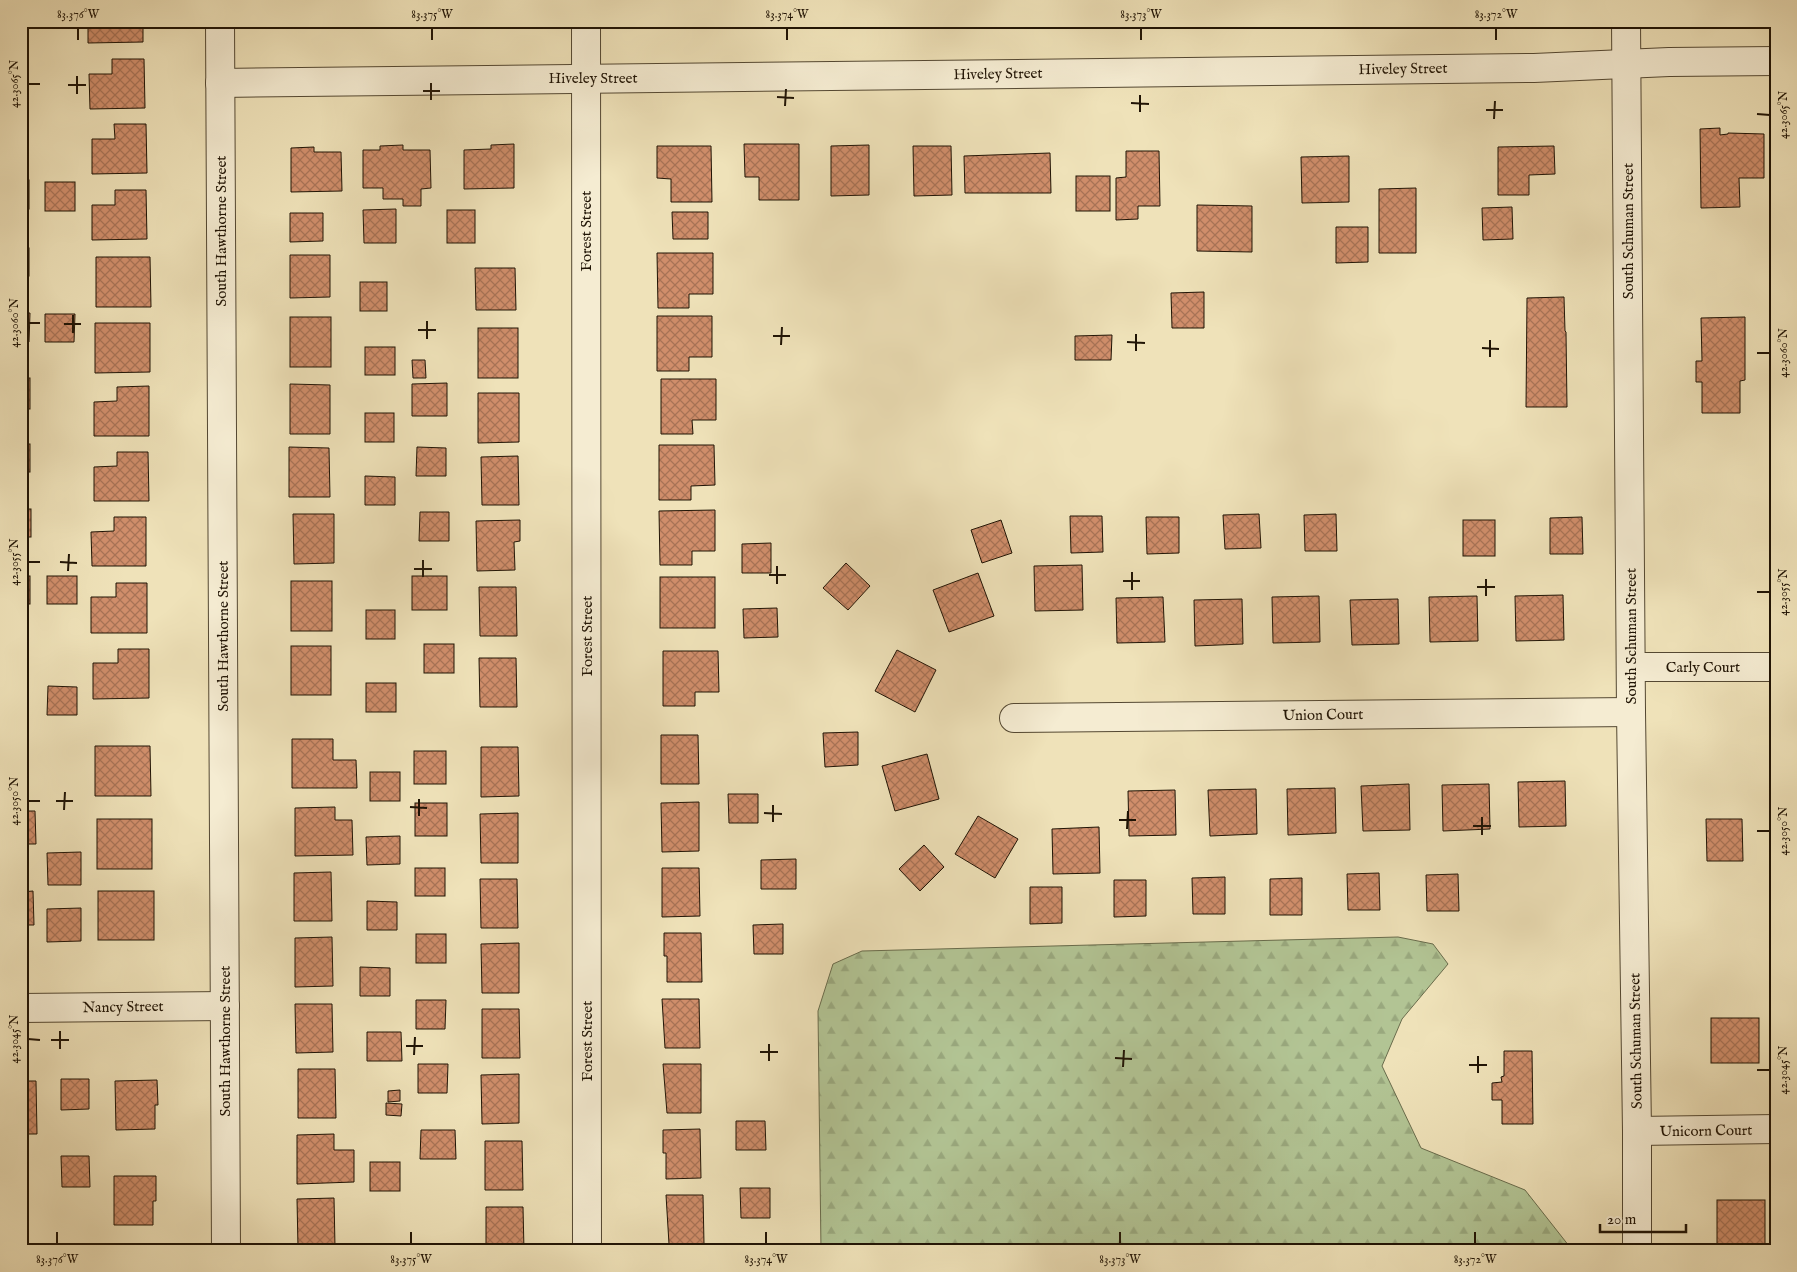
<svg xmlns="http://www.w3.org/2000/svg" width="1797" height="1272" viewBox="0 0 1797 1272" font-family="'IM FELL English',serif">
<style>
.forest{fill:url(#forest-firs);stroke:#696c4c}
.building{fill:url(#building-cross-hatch);stroke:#201405}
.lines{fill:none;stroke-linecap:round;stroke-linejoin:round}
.minor-casing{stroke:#544832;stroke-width:30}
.minor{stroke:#f5ecd2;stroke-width:28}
.ticks{fill:none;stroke:#201405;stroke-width:2}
.labels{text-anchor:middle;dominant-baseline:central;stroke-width:4.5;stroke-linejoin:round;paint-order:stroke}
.street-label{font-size:15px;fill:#201405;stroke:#f5ecd2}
.neatline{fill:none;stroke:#201405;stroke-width:2}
.ticks-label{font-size:12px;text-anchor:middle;fill:#201405}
</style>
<defs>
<pattern id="forest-firs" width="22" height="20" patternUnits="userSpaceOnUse" patternTransform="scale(1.25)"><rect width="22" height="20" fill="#b2c494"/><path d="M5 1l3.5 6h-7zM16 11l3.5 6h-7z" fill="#99a87e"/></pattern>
<pattern id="building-cross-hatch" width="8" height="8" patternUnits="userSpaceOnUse" patternTransform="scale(1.25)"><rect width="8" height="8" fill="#d08e6b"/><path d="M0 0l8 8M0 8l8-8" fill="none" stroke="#a87356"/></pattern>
</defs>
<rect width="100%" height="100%" fill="#efe2b9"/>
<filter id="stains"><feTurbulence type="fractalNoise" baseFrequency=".004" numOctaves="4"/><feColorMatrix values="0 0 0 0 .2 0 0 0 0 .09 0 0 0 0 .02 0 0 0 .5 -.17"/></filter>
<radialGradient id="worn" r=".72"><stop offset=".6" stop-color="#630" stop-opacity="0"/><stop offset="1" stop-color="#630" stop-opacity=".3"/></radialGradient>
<path class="forest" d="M1398 937 1433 944 1448 964 1402 1019 1382 1066 1421 1148 1525 1190 1573 1251H821L818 1011 833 964 862 951Z"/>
<g class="building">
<path d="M88 21H143V42L88 43Z"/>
<rect x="21" y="51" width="6" height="28"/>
<path d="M112 59H144L145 108 90 109 89 74H112Z"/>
<rect x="21" y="118" width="5" height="28"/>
<path d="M114 124H146L147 173 92 174V139H115Z"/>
<path d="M1720 128V135L1728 134V133L1764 134V178H1739L1740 207 1701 208 1700 129Z"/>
<path d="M514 144V188L464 189V150L491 149V145Z"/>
<path d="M744 144H799V200H759V177H745Z"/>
<path d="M403 145V150H430L431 188 421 189V206H403V199H383V188H363V150H380V146Z"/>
<path d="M869 145V195L831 196V146Z"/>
<path d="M657 146H711L712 202H671V179L657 178Z"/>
<path d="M913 146H951L952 195 914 196Z"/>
<path d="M1554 146 1555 174 1529 175V195H1498V147Z"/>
<path d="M314 147V152H341L342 191 291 192V148Z"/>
<path d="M1126 151H1159L1160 206H1138V219L1116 220V178L1126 177Z"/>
<path d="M1050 153 1051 193H965L964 156Z"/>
<path d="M1349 156V202L1302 203 1301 157Z"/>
<rect x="1076" y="176" width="34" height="35"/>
<rect x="21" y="180" width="8" height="29"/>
<rect x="45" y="182" width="30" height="29"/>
<path d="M1416 188V253H1379V189Z"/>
<path d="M115 190H146L147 239 92 240V205H115Z"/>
<path d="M1197 205 1252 206V252L1197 251Z"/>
<path d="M1512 207 1513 239 1483 240 1482 208Z"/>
<path d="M396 209V243H364L363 210Z"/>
<rect x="447" y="210" width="28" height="33"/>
<path d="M672 212H708V239H673Z"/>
<path d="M290 213H323V241L290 242Z"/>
<path d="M1336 227H1368V262L1336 263Z"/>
<rect x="21" y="248" width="8" height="28"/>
<path d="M657 253H713V294H689V308H658Z"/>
<path d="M290 255H330V297L290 298Z"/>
<path d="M96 257H150L151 307H96Z"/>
<path d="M475 268H515L516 310H476Z"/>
<rect x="360" y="282" width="27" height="29"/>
<path d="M1204 292V328H1172L1171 293Z"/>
<path d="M1564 297 1565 331 1566 332 1567 407H1526L1527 298Z"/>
<path d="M21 313H30L29 342H21Z"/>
<path d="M45 314H75L74 342H45Z"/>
<path d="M657 316H712V357H689V371H657Z"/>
<rect x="290" y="317" width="41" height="50"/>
<path d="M1745 317V380L1740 381V413H1702V382H1696V361H1702L1701 318Z"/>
<path d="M95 323H150V372L95 373Z"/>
<rect x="478" y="328" width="40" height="50"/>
<path d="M1112 335 1111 360H1075V336Z"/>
<rect x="365" y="347" width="30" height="28"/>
<path d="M412 360H425L426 378H413Z"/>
<rect x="21" y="378" width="9" height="31"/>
<path d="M661 379H716V420H692L693 434H661Z"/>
<path d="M447 383V416H412V384Z"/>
<path d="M290 384 330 385V434H290Z"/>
<path d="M149 386V436H94V402L117 401V387Z"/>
<path d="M478 393H519V442L478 443Z"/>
<rect x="365" y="413" width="29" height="29"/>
<rect x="21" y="444" width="9" height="28"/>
<path d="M659 445H714L715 485 691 486V500H659Z"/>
<path d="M289 447 329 448 330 497H289Z"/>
<path d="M417 447 446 448V476H416Z"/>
<path d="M117 452H148L149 501H94V467L117 466Z"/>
<path d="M518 456 519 505H482L481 457Z"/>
<path d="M365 476 395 477V505H365Z"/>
<rect x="21" y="509" width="10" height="28"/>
<path d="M715 510V551H692V565H660L659 511Z"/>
<path d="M420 512H449V541H419Z"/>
<path d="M293 514H334V563L294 564Z"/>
<path d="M1259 514 1261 548 1225 549 1223 515Z"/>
<path d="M1336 514 1337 551H1305L1304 515Z"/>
<path d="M1070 516H1102L1103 552 1071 553Z"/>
<path d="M114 517H146V566H92L91 532 114 531Z"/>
<path d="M1146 517H1179V553L1147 554Z"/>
<path d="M1582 517 1583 554H1550V518Z"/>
<path d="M520 520V541L514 542 515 570 477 571 476 521Z"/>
<path d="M1001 520 1012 553 982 563 971 530Z"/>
<rect x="1463" y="520" width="32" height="36"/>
<path d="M771 543V573H742V544Z"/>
<path d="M846 563 870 586 848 610 823 588Z"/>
<path d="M1082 565 1083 610 1035 611 1034 566Z"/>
<path d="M978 573 994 616 949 632 933 590Z"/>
<rect x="21" y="576" width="9" height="28"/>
<rect x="47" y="576" width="30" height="28"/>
<rect x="412" y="576" width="35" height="34"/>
<rect x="660" y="577" width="55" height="51"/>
<rect x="291" y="581" width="41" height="50"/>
<path d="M116 583H147V633H91V597H116Z"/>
<path d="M479 587H516L517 636H480Z"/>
<path d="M1563 595 1564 640 1516 641 1515 596Z"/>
<path d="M1319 596 1320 642 1273 643 1272 597Z"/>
<path d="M1477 596 1478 641 1430 642 1429 597Z"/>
<path d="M1163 597 1165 642 1117 643 1116 598Z"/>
<path d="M1242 599 1243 644 1195 646 1194 600Z"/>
<path d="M1398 599 1399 644 1352 645 1350 600Z"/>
<path d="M777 608 778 637 744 638 743 609Z"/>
<rect x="366" y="610" width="29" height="29"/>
<rect x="424" y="644" width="30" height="29"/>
<rect x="291" y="646" width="40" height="49"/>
<path d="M118 649H149V698L93 699V663H118Z"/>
<path d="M897 650 936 670 915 712 875 691Z"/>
<path d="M663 651H718L719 692H695V706H663Z"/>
<path d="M479 658H516L517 707H480Z"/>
<rect x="366" y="683" width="30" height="29"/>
<path d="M48 686 77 687V715H47Z"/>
<path d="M858 732V765L825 767 823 733Z"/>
<path d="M661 735H698L699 784H661Z"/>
<path d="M292 739H333V760H356L357 788H292Z"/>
<path d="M95 746H150L151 796H95Z"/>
<path d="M481 747H518L519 796 481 797Z"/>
<rect x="414" y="751" width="32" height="33"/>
<path d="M927 754 939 799 895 811 882 766Z"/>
<rect x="370" y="772" width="30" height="29"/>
<path d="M1565 781 1566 826 1519 827 1518 782Z"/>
<path d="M1409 784 1410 830 1363 831 1361 786Z"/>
<path d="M1489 784 1490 829 1443 831 1442 785Z"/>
<path d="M1335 788 1336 833 1288 835 1287 789Z"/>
<path d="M1256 789 1257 834 1210 836 1208 790Z"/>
<path d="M1175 790 1176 835 1129 836 1128 791Z"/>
<path d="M728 794H758V823H729Z"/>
<path d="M699 802V851L662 852 661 803Z"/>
<rect x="415" y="803" width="32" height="33"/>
<path d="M335 807V820H352L353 855 295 856V808Z"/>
<path d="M21 811H35L36 844H21Z"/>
<path d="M518 813V863H481L480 814Z"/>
<path d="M978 816 1018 839 995 878 955 854Z"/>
<rect x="97" y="819" width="55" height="50"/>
<path d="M1706 819H1742L1743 861H1707Z"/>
<path d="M1099 827 1100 873 1053 874 1052 829Z"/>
<path d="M400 836V864L367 865 366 837Z"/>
<path d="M924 845 944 867 920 891 899 869Z"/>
<path d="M81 852V885H48L47 853Z"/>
<path d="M796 859V889H761V860Z"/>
<rect x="415" y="868" width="30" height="28"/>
<path d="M662 868H699L700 916 662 917Z"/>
<path d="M331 872 332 921H294V873Z"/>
<path d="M1379 873 1380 910H1348L1347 874Z"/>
<path d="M1458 874 1459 911H1427L1426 875Z"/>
<path d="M1225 877V914H1193L1192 878Z"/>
<path d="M1302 878V915H1270V879Z"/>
<path d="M480 879H517L518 928H481Z"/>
<path d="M1114 880H1146V916L1114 917Z"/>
<path d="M1030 887H1062V923L1030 924Z"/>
<path d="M33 891 34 925H21V892Z"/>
<rect x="98" y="891" width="56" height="49"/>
<path d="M367 901 397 902V930H367Z"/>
<path d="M81 908V941L47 942V909Z"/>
<path d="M783 924V954H754L753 925Z"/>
<path d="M664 933H701L702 982H667V956H664Z"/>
<rect x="416" y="934" width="30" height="29"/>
<path d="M332 937 333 986 295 987V938Z"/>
<path d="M519 943V993H482L481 944Z"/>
<path d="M360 967 390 968V996H360Z"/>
<path d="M662 999H699L700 1048H665Z"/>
<path d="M416 1000H446L445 1029H416Z"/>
<path d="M295 1004H332L333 1052 296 1053Z"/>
<path d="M482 1009H519L520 1058H482Z"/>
<rect x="1711" y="1018" width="48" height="45"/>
<path d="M367 1032H401L402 1061H367Z"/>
<path d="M1504 1051H1532L1533 1124H1502V1100H1492V1083L1502 1082 1501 1077 1504 1076Z"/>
<path d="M418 1064H448L447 1093H418Z"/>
<path d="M663 1064H701V1113H667Z"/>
<path d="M298 1069H335L336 1118H298Z"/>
<path d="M519 1074V1123L482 1124 481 1075Z"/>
<path d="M61 1079H89V1109L61 1110Z"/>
<path d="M157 1080 158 1105H155V1129L116 1130 115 1081Z"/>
<path d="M21 1081H36L37 1134H21Z"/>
<path d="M400 1090V1101L388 1102V1091Z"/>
<path d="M386 1103 402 1104 401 1116 386 1115Z"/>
<path d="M736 1121H765L766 1150H736Z"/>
<path d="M700 1129 701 1178 666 1179V1153H663V1130Z"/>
<path d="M421 1130H455L456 1159H420Z"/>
<path d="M334 1134V1150H354V1182L297 1184V1135Z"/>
<path d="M485 1141H522L523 1190H485Z"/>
<path d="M61 1156H89L90 1187H62Z"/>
<rect x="370" y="1162" width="30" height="29"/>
<path d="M114 1176H156V1201H153V1225H114Z"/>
<path d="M740 1188H770V1218H741Z"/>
<path d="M666 1195H703L704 1244H669Z"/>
<path d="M334 1198 335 1247 298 1248 297 1199Z"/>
<rect x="1717" y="1200" width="48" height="45"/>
<path d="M486 1207H523L524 1251H486Z"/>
</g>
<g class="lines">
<defs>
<g id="minor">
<path d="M220 21 226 1251"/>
<path d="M586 21 587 1251"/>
<path d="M1626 21 1631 712 1637 1131V1251"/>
<path d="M220 83 1534 68 1669 62 1776 61"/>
<path d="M1631 667H1776"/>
<path d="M1014 718 1631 712"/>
<path d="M21 1008 225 1006"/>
<path d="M1637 1131 1776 1129"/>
</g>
</defs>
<use href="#minor" class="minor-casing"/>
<use href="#minor" class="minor"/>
</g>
<path class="ticks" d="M78 40V28M432 40V28M787 40V28M1141 40V28M1496 40V28M28 84H40M68 85H86M423 91H440M77 94V76M777 97 794 98M431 100V83M1131 103 1149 104M785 106 786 89M1486 110H1503M1140 112V95M1757 114 1770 115M1494 119 1495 101M28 323H40M64 324H81M418 330H436M73 333V315M773 336H790M427 339V321M1127 342 1145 343M781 345 782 327M1482 348 1499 349M1136 351V334M1757 353H1770M1490 357V340M28 562H40M60 562 77 563M414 569H432M68 571 69 554M769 575H786M423 577V560M1123 581H1140M777 584V566M1477 587H1495M1132 590V572M1757 592H1770M1486 596V579M28 801H40M56 801H73M410 807 427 808M64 810 65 792M764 813 782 814M419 816V799M1119 820H1136M773 822V805M1473 826H1491M1127 829 1128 811M1757 831H1770M1482 835V817M28 1039 40 1040M51 1040H69M406 1046H423M60 1049V1031M760 1052H778M414 1055 415 1037M1115 1058 1132 1059M769 1061V1044M1469 1065H1487M1123 1067 1124 1050M1757 1070H1770M1478 1073V1056M57 1244V1232M411 1244V1232M766 1244V1232M1120 1244V1232M1475 1244V1232"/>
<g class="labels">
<g class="street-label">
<text transform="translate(1403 69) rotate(-1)">Hiveley Street</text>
<text transform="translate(998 74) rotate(-1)">Hiveley Street</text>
<text x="593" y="78">Hiveley Street</text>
<text transform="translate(221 231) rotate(-90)">South Hawthorne Street</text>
<text transform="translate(586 231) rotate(-90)">Forest Street</text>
<text transform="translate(1628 231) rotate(-90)">South Schuman Street</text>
<text transform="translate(223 636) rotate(-90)">South Hawthorne Street</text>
<text transform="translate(587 636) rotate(-90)">Forest Street</text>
<text transform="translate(1631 636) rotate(-90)">South Schuman Street</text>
<text x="1703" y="667">Carly Court</text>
<text transform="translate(1323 715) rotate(-1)">Union Court</text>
<text transform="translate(123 1007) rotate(-1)">Nancy Street</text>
<text transform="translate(225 1041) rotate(-90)">South Hawthorne Street</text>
<text transform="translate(587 1041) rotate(-90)">Forest Street</text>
<text transform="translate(1636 1041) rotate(-91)">South Schuman Street</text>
<text transform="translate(1706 1131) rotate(-1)">Unicorn Court</text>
</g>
</g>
<rect width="1797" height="1272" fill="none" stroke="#efe2b9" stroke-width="55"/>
<path d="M1600 1224v8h86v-8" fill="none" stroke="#201405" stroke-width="2.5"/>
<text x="1607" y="1224" font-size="15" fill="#201405" stroke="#f5ecd2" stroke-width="4" paint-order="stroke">20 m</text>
<rect x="28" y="28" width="1742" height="1216" class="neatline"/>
<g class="ticks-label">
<text x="78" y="18">83.376°W</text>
<text x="432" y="18">83.375°W</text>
<text x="787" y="18">83.374°W</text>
<text x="1141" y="18">83.373°W</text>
<text x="1496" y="18">83.372°W</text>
<text transform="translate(14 84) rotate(-90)" y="4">42.3065°N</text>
<text transform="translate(1783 115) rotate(-90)" y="4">42.3065°N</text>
<text transform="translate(14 323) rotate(-90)" y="4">42.3060°N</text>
<text transform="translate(1783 353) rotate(-90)" y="4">42.3060°N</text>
<text transform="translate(14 562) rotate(-90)" y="4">42.3055°N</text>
<text transform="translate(1783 592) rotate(-90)" y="4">42.3055°N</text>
<text transform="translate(14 801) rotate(-90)" y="4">42.3050°N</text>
<text transform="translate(1783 831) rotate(-90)" y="4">42.3050°N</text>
<text transform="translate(14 1039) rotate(-90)" y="4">42.3045°N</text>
<text transform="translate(1783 1070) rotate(-90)" y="4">42.3045°N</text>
<text x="57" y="1263">83.376°W</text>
<text x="411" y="1263">83.375°W</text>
<text x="766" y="1263">83.374°W</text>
<text x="1120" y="1263">83.373°W</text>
<text x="1475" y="1263">83.372°W</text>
</g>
<rect width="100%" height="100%" filter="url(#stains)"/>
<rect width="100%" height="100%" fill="url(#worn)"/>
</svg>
